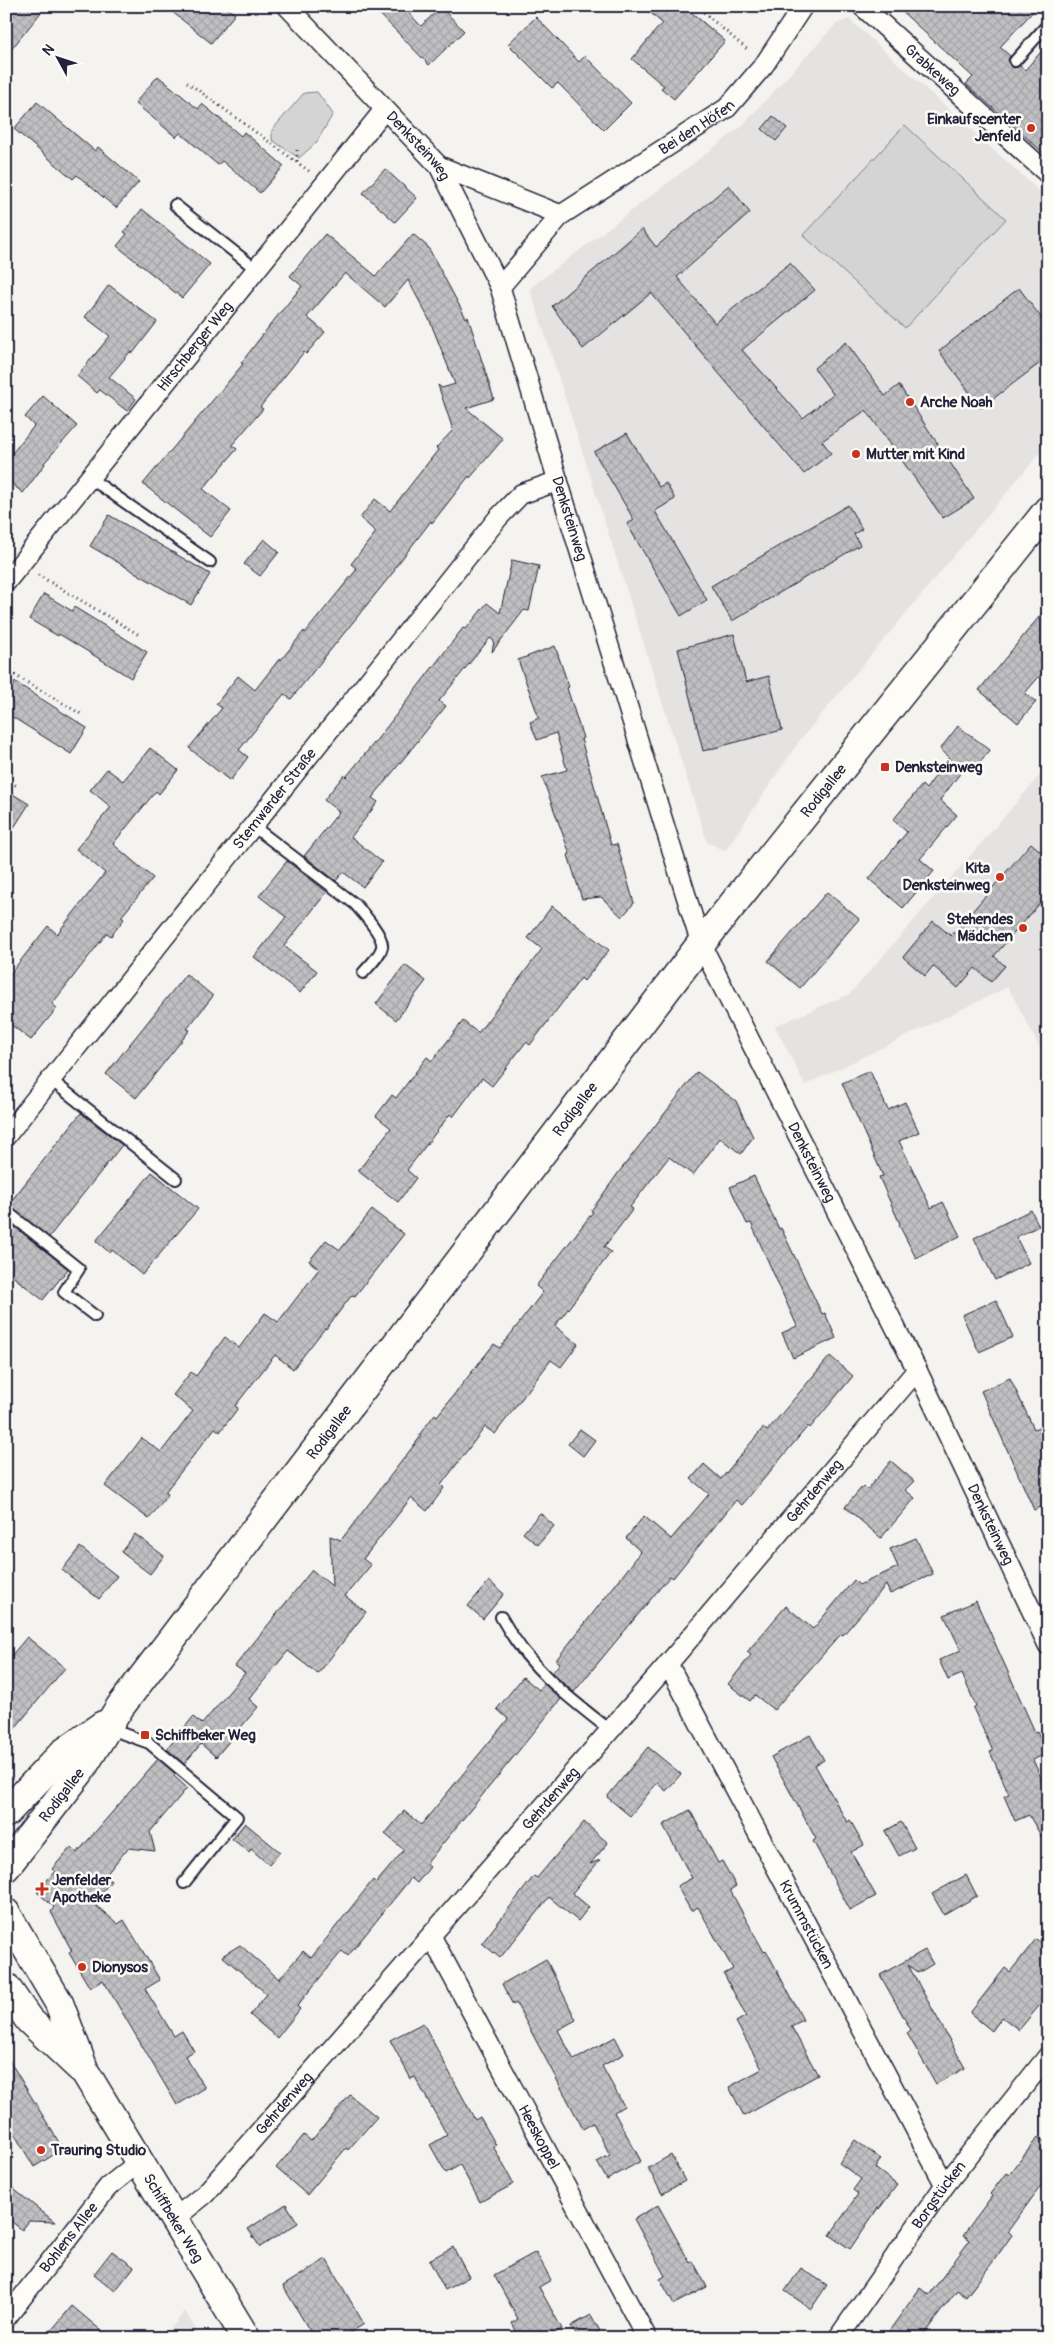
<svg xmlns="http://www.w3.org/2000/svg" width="1054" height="2344" viewBox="0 0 1054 2344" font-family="Pangolin,sans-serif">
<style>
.built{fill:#e4e3e2}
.park{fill:#d5d4d5;stroke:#7c7b88}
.building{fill:url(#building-cross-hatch);stroke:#22223b}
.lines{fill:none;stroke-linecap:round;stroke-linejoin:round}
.lane-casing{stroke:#22223b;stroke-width:14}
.street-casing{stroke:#22223b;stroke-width:22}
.secondary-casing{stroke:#22223b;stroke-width:31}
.path{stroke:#22223b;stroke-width:3;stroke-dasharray:1 4;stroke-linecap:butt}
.lane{stroke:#fdfcf7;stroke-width:10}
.street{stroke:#fdfcf7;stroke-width:19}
.secondary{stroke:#fdfcf7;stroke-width:28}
.poi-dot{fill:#c8321e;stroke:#fdfcf7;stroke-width:2}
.labels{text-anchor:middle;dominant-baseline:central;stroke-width:5;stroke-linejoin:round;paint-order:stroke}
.street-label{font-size:15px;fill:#22223b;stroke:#fdfcf7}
.poi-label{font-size:15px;font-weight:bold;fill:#22223b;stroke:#fdfcf7;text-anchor:start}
</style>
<defs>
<pattern id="building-cross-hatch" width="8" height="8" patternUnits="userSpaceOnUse" patternTransform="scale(1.25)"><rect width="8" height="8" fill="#c0bfc2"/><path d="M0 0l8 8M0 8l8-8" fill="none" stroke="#a5a4a8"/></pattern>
</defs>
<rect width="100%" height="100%" fill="#f4f3ef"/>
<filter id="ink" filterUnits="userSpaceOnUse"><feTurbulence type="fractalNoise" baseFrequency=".02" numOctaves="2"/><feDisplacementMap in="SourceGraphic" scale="10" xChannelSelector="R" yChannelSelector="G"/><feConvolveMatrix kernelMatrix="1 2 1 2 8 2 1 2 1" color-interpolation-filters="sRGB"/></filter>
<g filter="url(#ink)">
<g class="built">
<path d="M849 19 1048 199V443L800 740 725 851 707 842 530 288 741 127 836 24Z"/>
<path d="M1048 766V1063L1008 987 805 1085 775 1026 850 994Z"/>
<path d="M185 2311 201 2338H163Z"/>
</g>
<g class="park">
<path d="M317 92 333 114 316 143 299 158 272 140V130L304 93Z"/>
<path d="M905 125 1006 219 905 328 803 235Z"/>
</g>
<g class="building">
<path d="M6 6H46L6 56Z"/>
<path d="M165 6H225L235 14 211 43Z"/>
<path d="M372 6H402L421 26 441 7 464 31 429 65Z"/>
<path d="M643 6H684L725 41 674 99 661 88 664 86 632 59 662 23Z"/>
<path d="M896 6H1038L1000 47 1010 56 1008 60 1010 66 1014 68 1020 66 1025 70 1048 44V157L966 84 973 77Z"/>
<path d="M536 17 579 62 585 56 631 103 604 130 558 83 552 88 508 44Z"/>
<path d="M158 76 198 109 202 104 241 136 244 132 284 166 260 193 222 161 218 165 180 133 176 137 135 103Z"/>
<path d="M37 102 95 151 98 147 139 182 116 208 77 175 73 179 14 129Z"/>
<path d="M773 116 787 128 776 141 762 129Z"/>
<path d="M385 169 417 198 395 222 363 193Z"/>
<path d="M729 185 750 213 677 277 715 323 790 263 815 290 742 350 803 418 833 394 814 368 846 342 885 396 899 385 974 499 943 518 866 410 822 441 831 453 804 474 651 293 583 349 552 306 642 229 656 247Z"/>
<path d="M142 209 210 264 182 298 117 246 127 234 124 232Z"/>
<path d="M325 234 376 276 413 234 428 247 466 318 468 317 494 399 466 408 503 439 470 478 469 476 432 523 431 521 394 569 395 570 291 699 284 694 239 750 248 757 230 781 189 748 222 708 216 704 238 676 255 690 280 658 281 660 304 631 305 633 357 569 351 564 376 532 360 518 375 499 390 511 438 450 436 448 453 430 438 385 442 388 455 384 430 321 408 280 385 307 345 273 307 317 325 332 306 354 304 352 260 407 263 409 232 445 237 449 203 489 231 511 210 537 143 484 243 364 241 363 271 324 302 286 290 276Z"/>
<path d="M109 285 157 322 133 353 130 352 109 377 136 399 127 411 100 390 97 393 77 376 110 336 85 317Z"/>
<path d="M1019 288 1048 327V357L981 408 939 351Z"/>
<path d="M43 396 77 426 44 463 45 464 23 493 6 479V461L34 426 25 417Z"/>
<path d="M627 433 659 487 666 483 675 499 655 511 707 600 681 616 627 524 634 520 594 452Z"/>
<path d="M848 505 862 529 854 534 860 545 732 621 711 586Z"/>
<path d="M109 515 210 574 191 605 90 546Z"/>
<path d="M264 539 279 552 260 576 244 564Z"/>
<path d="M512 560 539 566 529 611 524 610 492 652 494 641 490 638 439 701 446 706 372 798 378 802 351 837 382 862 363 887 343 872 336 881 304 856 339 812 324 800 344 775 346 777 379 737 463 628 466 629 487 603 500 613Z"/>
<path d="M44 594 72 611 74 607 147 652 131 678 59 634 58 636 29 619Z"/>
<path d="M1048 606V666L1025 693 1036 702 1018 723 979 690Z"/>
<path d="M734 634 746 682 769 676 782 730 703 751 678 649Z"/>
<path d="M555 646 569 687 567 688 583 738 581 739 611 845 617 844 634 903 622 917 601 897 582 899 568 855 570 854 542 777 567 770 556 733 537 740 530 722 539 718 518 660Z"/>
<path d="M6 682 13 686 15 682 87 728 71 754 6 713Z"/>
<path d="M958 726 990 750 972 773 965 767 940 800 957 815 920 859 934 871 903 908 869 879 907 832 893 820 922 785 926 789 949 757 940 749Z"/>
<path d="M150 748 178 770 159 794 156 791 113 844 153 878 121 917 124 919 111 936 107 933 52 1004 57 1008 31 1040 6 1021V979L48 926 57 934 105 873 76 849 111 807 90 790 107 769 123 781Z"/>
<path d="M6 790 29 804 6 840Z"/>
<path d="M1031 843 1046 856 1040 862 1048 868V894L994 956 1005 966 991 982 975 968 958 988 933 966 925 976 903 957 933 921 951 936Z"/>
<path d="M287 861 327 892 284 946 317 971 300 993 254 957 286 917 259 896Z"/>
<path d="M827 892 859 919 800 988 768 961Z"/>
<path d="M552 906 609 950 584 981 581 978 530 1045 526 1042 492 1086 482 1078 453 1117 450 1114 407 1170 416 1178 398 1202 358 1171 391 1128 376 1116 392 1095 396 1098 427 1057 432 1061 463 1021 478 1033 542 949 528 938Z"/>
<path d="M405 965 426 981 396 1020 376 1004Z"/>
<path d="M186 974 213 996 187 1029 190 1030 136 1098 106 1074Z"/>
<path d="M870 1071 888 1110 905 1102 919 1132 899 1141 931 1208 943 1202 960 1236 916 1258 899 1225 900 1224 879 1177 883 1176 842 1083Z"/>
<path d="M697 1072 736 1101 753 1137 741 1154 720 1138 693 1175 669 1157 630 1207 633 1209 604 1247 611 1252 555 1326 578 1344 561 1367 551 1360 495 1434 485 1427 441 1485 444 1488 427 1511 411 1498 363 1559 371 1565 345 1596 366 1612 318 1674 288 1651 249 1699 258 1707 216 1757 201 1744 184 1764 167 1749 193 1717 202 1724 245 1673 235 1666 312 1570 332 1586 330 1536 341 1540 421 1436 419 1435 435 1414 437 1416 494 1344 500 1348 543 1292 536 1286 593 1212 591 1211 619 1172Z"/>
<path d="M81 1113 122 1145 49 1237 8 1205Z"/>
<path d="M152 1172 198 1209 142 1275 112 1250 110 1253 96 1241Z"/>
<path d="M754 1176 779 1229 781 1228 822 1314 825 1313 836 1338 793 1358 782 1333 797 1326 751 1223 747 1224 730 1187Z"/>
<path d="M372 1210 404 1234 355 1296 352 1295 326 1329 325 1328 293 1369 275 1355 235 1406 238 1408 220 1432 215 1428 165 1492 168 1494 149 1519 105 1486 142 1438 161 1452 193 1411 173 1395 191 1372 196 1376 225 1337 239 1348 265 1313 278 1322 319 1269 309 1261 326 1240 340 1250Z"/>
<path d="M1031 1210 1039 1226 1016 1237 1029 1263 995 1280 974 1238Z"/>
<path d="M6 1220 68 1269 43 1300 6 1271Z"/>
<path d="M996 1300 1013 1337 979 1352 962 1315Z"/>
<path d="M830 1356 853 1376 810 1428 808 1426 742 1505 736 1500 673 1578 670 1576 574 1692 552 1673 560 1663 556 1660 641 1552 626 1538 644 1516 671 1539 709 1494 691 1479 704 1464 721 1479 763 1428 767 1431Z"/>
<path d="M1010 1378 1034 1429 1039 1427 1048 1447V1504L1034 1510 981 1391Z"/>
<path d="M580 1429 595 1440 583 1456 568 1444Z"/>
<path d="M891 1461 914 1481 905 1490 915 1498 881 1538 845 1507 863 1486 867 1490Z"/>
<path d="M540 1513 554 1526 538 1545 523 1533Z"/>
<path d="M135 1534 164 1556 150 1574 121 1552Z"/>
<path d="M916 1538 933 1574 890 1594 886 1585 843 1635 841 1634 774 1710 755 1695 750 1701 728 1684 751 1655 747 1652 786 1606 813 1629 854 1580 859 1585 898 1567 890 1549Z"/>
<path d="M80 1547 117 1576 99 1599 62 1570Z"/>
<path d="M489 1581 504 1594 483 1619 468 1606Z"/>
<path d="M976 1601 1035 1732 1037 1731 1047 1753 1033 1760 1048 1793V1848L1029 1815 1015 1821 1004 1796 1009 1794 990 1752 993 1751 973 1708 976 1706 962 1674 948 1680 939 1660 961 1650 944 1615Z"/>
<path d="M27 1637 65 1668 6 1739V1662Z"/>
<path d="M523 1677 539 1690 544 1684 561 1699 426 1864 430 1867 417 1883 411 1878 348 1956 342 1951 297 2006 300 2009 277 2038 250 2015 267 1994 222 1956 240 1945 279 1979 303 1951 311 1958 373 1880 376 1883 404 1850 385 1834 404 1811 421 1825 508 1719 497 1709Z"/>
<path d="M810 1735 824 1760 815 1765 847 1822 850 1820 864 1845 851 1852 876 1896 850 1910 813 1841 816 1839 771 1757Z"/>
<path d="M648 1747 681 1774 666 1791 657 1783 630 1816 607 1797Z"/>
<path d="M158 1759 176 1774 174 1776 187 1788 150 1832 155 1851 128 1848 105 1876 111 1881 93 1903 118 1924 124 1920 160 1980 145 1989 174 2036 182 2031 194 2051 185 2056 205 2088 177 2105 103 1980 90 1988 69 1953 72 1951 51 1912 54 1907 37 1892 55 1871 52 1869 71 1847 77 1853Z"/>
<path d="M690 1810 718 1863 722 1861 736 1886 730 1890 764 1952 766 1950 803 2020 791 2026 818 2075 744 2116 729 2087 762 2069 736 2022 746 2016 724 1974 733 1969 698 1907 691 1911 677 1886 692 1878 663 1825Z"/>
<path d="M584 1822 608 1843 590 1864 600 1860 572 1893 589 1907 578 1921 549 1897 500 1958 482 1943 534 1876 537 1878Z"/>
<path d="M901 1822 915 1848 899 1856 885 1831Z"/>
<path d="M245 1823 280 1852 269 1865 251 1849 249 1852 232 1839Z"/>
<path d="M966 1875 977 1896 944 1915 932 1894Z"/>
<path d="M1036 1939 1048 1948V1995L1019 2030 1002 2017 992 2031 970 2013 1005 1968 1010 1972Z"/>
<path d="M925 1950 933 1964 918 1973 908 1965 965 2068 936 2084 907 2033 911 2030 880 1975Z"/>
<path d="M546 1959 576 2020 558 2030 574 2060 615 2037 624 2054 602 2066 624 2106 614 2112 641 2161 607 2180 597 2162 610 2155 593 2123 583 2129 516 2003 513 2005 502 1984Z"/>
<path d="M423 2023 475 2120 480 2117 496 2145 493 2146 514 2184 480 2202 460 2165 446 2173 430 2145 447 2135 415 2077 411 2079 390 2040Z"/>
<path d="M6 2055 63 2149 34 2167 6 2120Z"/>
<path d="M350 2095 377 2117 348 2150 346 2148 307 2195 276 2168 304 2135 311 2141Z"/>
<path d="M1038 2137 1048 2144V2176L1008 2231 1012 2235 995 2259 966 2297 957 2290 921 2338H884L920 2288 929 2295 970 2240 963 2235 992 2196 990 2194 1006 2173 1009 2175Z"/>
<path d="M855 2140 881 2159 875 2168 897 2185 879 2209 878 2208 850 2249 830 2235 858 2194 853 2190 861 2179 839 2163Z"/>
<path d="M671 2155 685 2181 662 2194 648 2168Z"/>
<path d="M6 2183 55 2222 29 2221 22 2230 6 2217Z"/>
<path d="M286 2204 298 2223 260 2247 248 2229Z"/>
<path d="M658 2205 690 2263 693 2261 707 2287 674 2304 660 2279 665 2276 634 2219Z"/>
<path d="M453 2247 469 2277 445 2290 429 2260Z"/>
<path d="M112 2251 134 2267 115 2291 94 2274Z"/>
<path d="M536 2252 551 2280 539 2287 562 2329 546 2338H520L512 2323 518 2319 494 2275Z"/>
<path d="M326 2259 364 2324 342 2338H314L283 2286Z"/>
<path d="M801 2268 827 2285 811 2309 785 2291Z"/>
<path d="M72 2306 110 2338H45Z"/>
<path d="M591 2315 600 2331 588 2338H578L571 2326Z"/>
</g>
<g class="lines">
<defs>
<g id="lane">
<path d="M1015 61 1048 24"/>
<path d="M175 205 257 270"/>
<path d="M90 478 210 562"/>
<path d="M253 826 355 904C362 912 384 936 382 947 380 956 369 966 363 973"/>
<path d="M51 1080 176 1179"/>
<path d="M6 1211 79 1269 64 1292 95 1316"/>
<path d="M501 1617C528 1667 566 1696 610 1730"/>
<path d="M107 1728 149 1743 237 1817 184 1883"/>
</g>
<g id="street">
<path id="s1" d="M287 6 439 166 500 287 558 481 701 944 917 1370 1048 1645"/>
<path id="s2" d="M862 6 1048 174"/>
<path d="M439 166 561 215"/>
<path id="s3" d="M500 287 561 215 727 108 764 65 803 6"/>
<path id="s4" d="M6 582 384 110"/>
<path id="s5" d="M6 1136 498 518 521 494 558 481"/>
<path id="s6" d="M668 1664 945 2185"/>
<path id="s7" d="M431 1936 647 2338"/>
<path id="s8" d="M174 2219 205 2194 668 1664 917 1370"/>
<path id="s9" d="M6 2318 108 2187 139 2162"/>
<path id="s10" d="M838 2338 945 2185 1048 2056"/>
</g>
<g id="secondary">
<path d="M6 1813 63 1753 103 1725"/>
<path id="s11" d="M6 1867 79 1773 120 1707 701 944 1048 510"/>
<path id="s12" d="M6 1913 59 2003 85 2072 246 2338"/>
<path d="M6 1987 29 2020 80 2068"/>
</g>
</defs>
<use href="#lane" class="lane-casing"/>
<use href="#street" class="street-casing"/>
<use href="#secondary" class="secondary-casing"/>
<g class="path">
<path d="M696 6 749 51"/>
<path d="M187 82 309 171"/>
<path d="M297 161V148"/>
<path d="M38 575 141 636"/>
<path d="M6 670 81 714"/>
<path d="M6 780 19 787"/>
</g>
<use href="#lane" class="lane"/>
<use href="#street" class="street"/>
<use href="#secondary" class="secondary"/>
</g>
</g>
<g class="poi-dot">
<circle cx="1031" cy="128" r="5"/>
<circle cx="910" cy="402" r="5"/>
<circle cx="856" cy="454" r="5"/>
<rect x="880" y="762" width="10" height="10" rx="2.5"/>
<circle cx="1000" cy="877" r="5"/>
<circle cx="1023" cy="928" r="5"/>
<rect x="140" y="1730" width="10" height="10" rx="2.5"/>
<path d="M39.5 1881.5h5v5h5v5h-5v5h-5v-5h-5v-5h5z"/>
<circle cx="82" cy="1967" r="5"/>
<circle cx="41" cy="2150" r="5"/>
</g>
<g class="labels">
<g class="street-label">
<text stroke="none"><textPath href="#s2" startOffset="95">Grabkeweg</textPath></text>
<text stroke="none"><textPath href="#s3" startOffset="256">Bei den Höfen</textPath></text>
<text stroke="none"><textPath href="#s1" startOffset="192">Denksteinweg</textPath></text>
<text stroke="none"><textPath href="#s4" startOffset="302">Hirschberger Weg</textPath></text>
<text stroke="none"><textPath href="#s1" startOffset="598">Denksteinweg</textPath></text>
<text stroke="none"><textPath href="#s11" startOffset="1352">Rodigallee</textPath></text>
<text stroke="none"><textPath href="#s5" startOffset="431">Stemwarder Straße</textPath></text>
<text stroke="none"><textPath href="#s11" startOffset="948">Rodigallee</textPath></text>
<text stroke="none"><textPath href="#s1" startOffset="1288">Denksteinweg</textPath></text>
<text stroke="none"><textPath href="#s11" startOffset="542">Rodigallee</textPath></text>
<text stroke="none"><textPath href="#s8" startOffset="970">Gehrdenweg</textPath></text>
<text stroke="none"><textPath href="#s1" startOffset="1692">Denksteinweg</textPath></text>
<text stroke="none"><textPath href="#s11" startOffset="91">Rodigallee</textPath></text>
<text stroke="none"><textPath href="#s8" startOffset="565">Gehrdenweg</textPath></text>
<text stroke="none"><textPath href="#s6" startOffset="295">Krummstücken</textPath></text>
<text stroke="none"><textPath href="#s8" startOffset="160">Gehrdenweg</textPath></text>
<text stroke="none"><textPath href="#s7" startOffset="228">Heeskoppel</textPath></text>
<text stroke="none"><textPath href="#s10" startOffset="175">Borgstücken</textPath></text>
<text stroke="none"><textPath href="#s12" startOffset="349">Schiffbeker Weg</textPath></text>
<text stroke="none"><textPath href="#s9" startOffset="102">Bohlens Allee</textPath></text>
</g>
<g class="poi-label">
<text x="1021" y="119" text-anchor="end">Einkaufscenter<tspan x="1021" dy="17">Jenfeld</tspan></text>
<text x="920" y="402">Arche Noah</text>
<text x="866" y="454">Mutter mit Kind</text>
<text x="895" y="767">Denksteinweg</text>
<text x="990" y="868" text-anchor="end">Kita<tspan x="990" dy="17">Denksteinweg</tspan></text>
<text x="1013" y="919" text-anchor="end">Stehendes<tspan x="1013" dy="17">Mädchen</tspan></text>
<text x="155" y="1735">Schiffbeker Weg</text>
<text x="52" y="1880">Jenfelder<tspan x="52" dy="17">Apotheke</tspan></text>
<text x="92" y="1967">Dionysos</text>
<text x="51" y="2150">Trauring Studio</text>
</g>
</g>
<rect width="1054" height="2344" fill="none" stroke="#fdfcf7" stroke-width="25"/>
<rect x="12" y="12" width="1029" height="2319" fill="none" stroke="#22223b" stroke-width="2" filter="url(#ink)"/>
<g transform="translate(58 58) rotate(310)" stroke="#fdfcf7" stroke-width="4" paint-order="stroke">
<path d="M0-4L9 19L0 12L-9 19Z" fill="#22223b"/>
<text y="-8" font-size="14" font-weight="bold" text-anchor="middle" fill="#22223b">N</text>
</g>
</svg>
